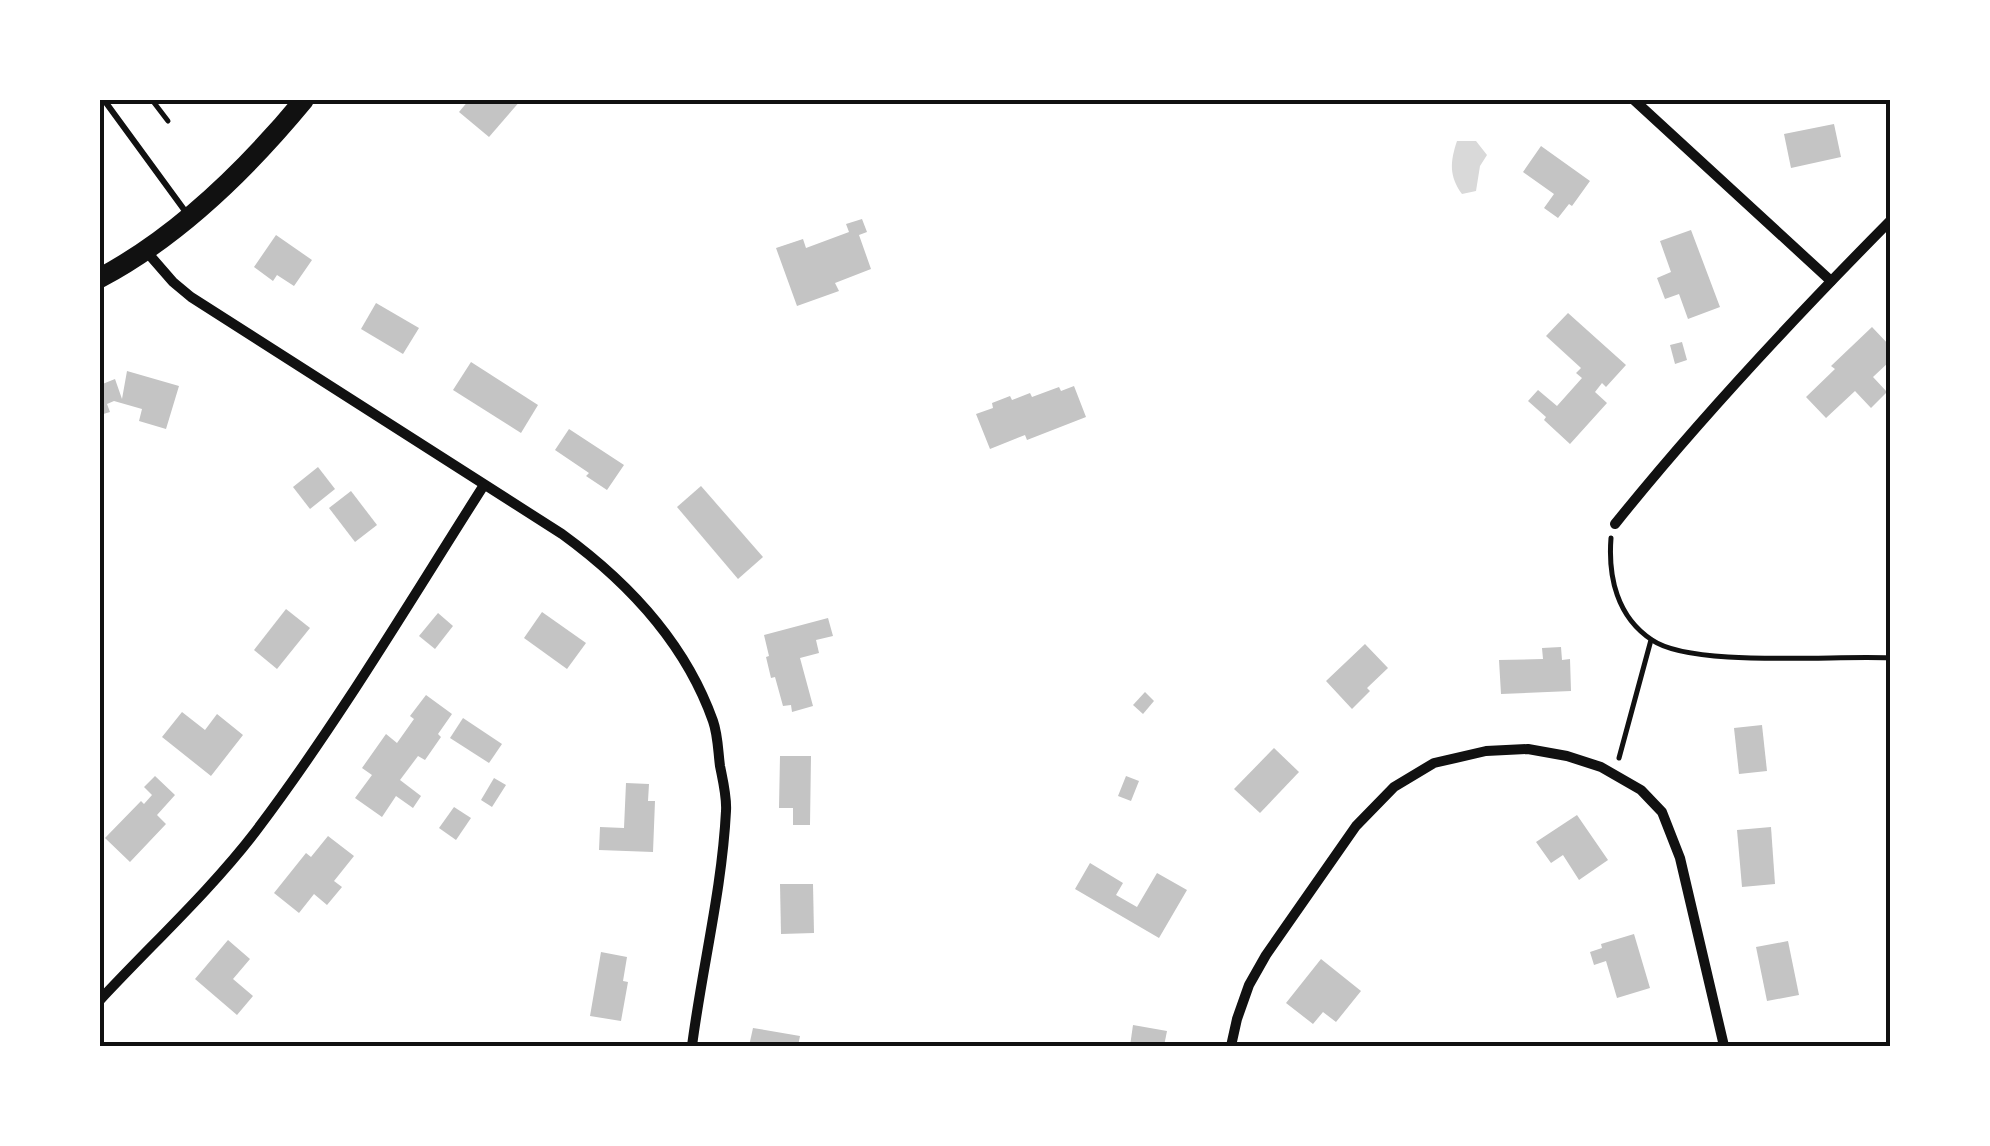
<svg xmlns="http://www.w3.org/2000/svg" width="1990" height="1146" viewBox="0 0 1990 1146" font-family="'Times New Roman',serif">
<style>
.water{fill:#d9d9d9}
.building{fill:#c4c4c4}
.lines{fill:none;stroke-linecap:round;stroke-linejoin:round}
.path{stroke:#111;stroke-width:5}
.service{stroke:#111;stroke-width:6}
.minor{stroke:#111;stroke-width:10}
.secondary{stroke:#111;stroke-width:20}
.neatline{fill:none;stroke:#111;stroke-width:4}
</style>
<rect width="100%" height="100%" fill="#fff"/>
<path class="water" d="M1457 141H1476L1487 155 1480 166 1476 191 1462 194C1449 176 1450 162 1457 141Z"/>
<g class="building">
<path d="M469 100H521L489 137 459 112Z"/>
<path d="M1834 124 1841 157 1791 168 1784 134Z"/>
<path d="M1541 146 1590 181 1572 206 1569 204 1558 218 1544 208 1554 194 1523 172Z"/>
<path d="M862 219 867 232 859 235 871 269 835 283 839 291 797 306 776 248 803 239 806 248 849 232 846 224Z"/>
<path d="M1691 230 1720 307 1688 319 1679 294 1665 299 1657 278 1671 272 1660 241Z"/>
<path d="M276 235 312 260 294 286 277 275 273 281 254 267Z"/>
<path d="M376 303 419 328 403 354 361 329Z"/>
<path d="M1568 313 1626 365 1606 387 1602 383 1595 392 1607 403 1570 444 1544 420 1546 417 1528 401 1538 390 1557 406 1582 378 1576 373 1581 368 1546 336Z"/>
<path d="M1872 327 1890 346V361L1873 377 1887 392 1871 408 1855 391 1826 418 1806 397 1835 369 1831 366Z"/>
<path d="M1682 342 1687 360 1675 364 1670 345Z"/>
<path d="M471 362 538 405 521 433 453 390Z"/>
<path d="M127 371 179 386 166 429 139 421 142 409 114 401 107 404 110 412 100 415V385L115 379 122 399Z"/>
<path d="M1074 386 1086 417 1027 440 1025 435 990 449 976 414 993 408 992 403 1010 396 1012 400 1030 393 1032 397 1059 387 1061 391Z"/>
<path d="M569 429 624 465 607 490 586 476 589 473 555 450Z"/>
<path d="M318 467 335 489 310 509 293 487Z"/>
<path d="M701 486 763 557 738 579 677 507Z"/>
<path d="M351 491 377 525 355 542 329 508Z"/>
<path d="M286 609 310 628 277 669 254 650Z"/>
<path d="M542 612 586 643 567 669 524 638Z"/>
<path d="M438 613 453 626 435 649 419 636Z"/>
<path d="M828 618 833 636 816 640 819 653 800 658 813 706 792 712 791 705 783 706 775 677 771 678 766 657 769 656 764 635Z"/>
<path d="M1365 644 1388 668 1367 688 1370 691 1352 709 1326 681Z"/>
<path d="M1561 647 1562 660 1570 659 1571 691 1501 694 1499 660 1543 659 1542 648Z"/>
<path d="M1145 692 1154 701 1143 714 1133 705Z"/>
<path d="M426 695 452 714 438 734 441 737 425 760 418 756 400 780 421 796 413 808 396 796 382 817 355 798 372 775 362 768 386 734 397 743 414 719 410 716Z"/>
<path d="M182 712 205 730 217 714 243 735 211 776 162 737Z"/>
<path d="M463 718 502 744 489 763 450 738Z"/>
<path d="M1762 725 1767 771 1739 774 1734 728Z"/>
<path d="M1274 748 1299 772 1260 813 1234 789Z"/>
<path d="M780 756H811L810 825H793V808H779Z"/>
<path d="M155 776 175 795 157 815 166 824 130 862 105 838 141 801 144 804 152 795 144 787Z"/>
<path d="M1126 776 1139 781 1131 801 1118 796Z"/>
<path d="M494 778 506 785 492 807 481 800Z"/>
<path d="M626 783 649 784 648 801H655L653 852 599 850 600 827 624 828Z"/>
<path d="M454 807 471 818 456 840 439 828Z"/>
<path d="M1577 815 1608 860 1579 880 1563 855 1551 863 1536 842Z"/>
<path d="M1771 827 1775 884 1742 887 1737 830Z"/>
<path d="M328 836 354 856 334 881 342 887 327 905 314 894 299 913 274 893 306 853 311 857Z"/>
<path d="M1090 863 1123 883 1116 895 1137 907 1157 873 1187 890 1159 938 1075 889Z"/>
<path d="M780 884H813L814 933 781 934Z"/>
<path d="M1634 934 1650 988 1617 998 1606 961 1594 965 1590 952 1602 948 1601 944Z"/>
<path d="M228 940 250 959 233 979 253 996 237 1015 195 979Z"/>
<path d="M1788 941 1799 995 1767 1001 1756 947Z"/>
<path d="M601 952 627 957 623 981 628 982 621 1021 590 1016Z"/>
<path d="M1321 959 1361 991 1336 1022 1323 1012 1313 1024 1286 1003Z"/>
<path d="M1133 1025 1167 1031 1164 1046H1130Z"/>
<path d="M753 1028 800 1036 798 1046H749Z"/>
</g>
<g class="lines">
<g class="path">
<path d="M152 100 168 121"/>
<path d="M1611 538C1608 577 1617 617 1652 640 1692 668 1836 655 1890 658"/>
<path d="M1619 758 1651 640"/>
</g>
<path class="service" d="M104 100 188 215"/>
<g class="minor">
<path d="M1634 100 1831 281"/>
<path d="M146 251 173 282 191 297 562 534C628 582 685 642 713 721 718 735 718 751 720 766 723 781 727 797 726 811 722 890 702 968 692 1046"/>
<path d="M1615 524C1700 418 1795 317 1890 221"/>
<path d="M100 1000C152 944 210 891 256 831 339 721 410 601 484 485"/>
<path d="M1231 1046 1237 1019 1249 985 1266 955 1356 826 1394 787 1434 763 1486 751 1528 749 1567 756 1601 767 1641 790 1662 812 1680 858 1724 1046"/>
</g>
<path class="secondary" d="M100 278C179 236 247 169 304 100"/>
</g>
<rect width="1990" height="1146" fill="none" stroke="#ffffff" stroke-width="205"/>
<rect x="102" y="102" width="1786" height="942" class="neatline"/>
</svg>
